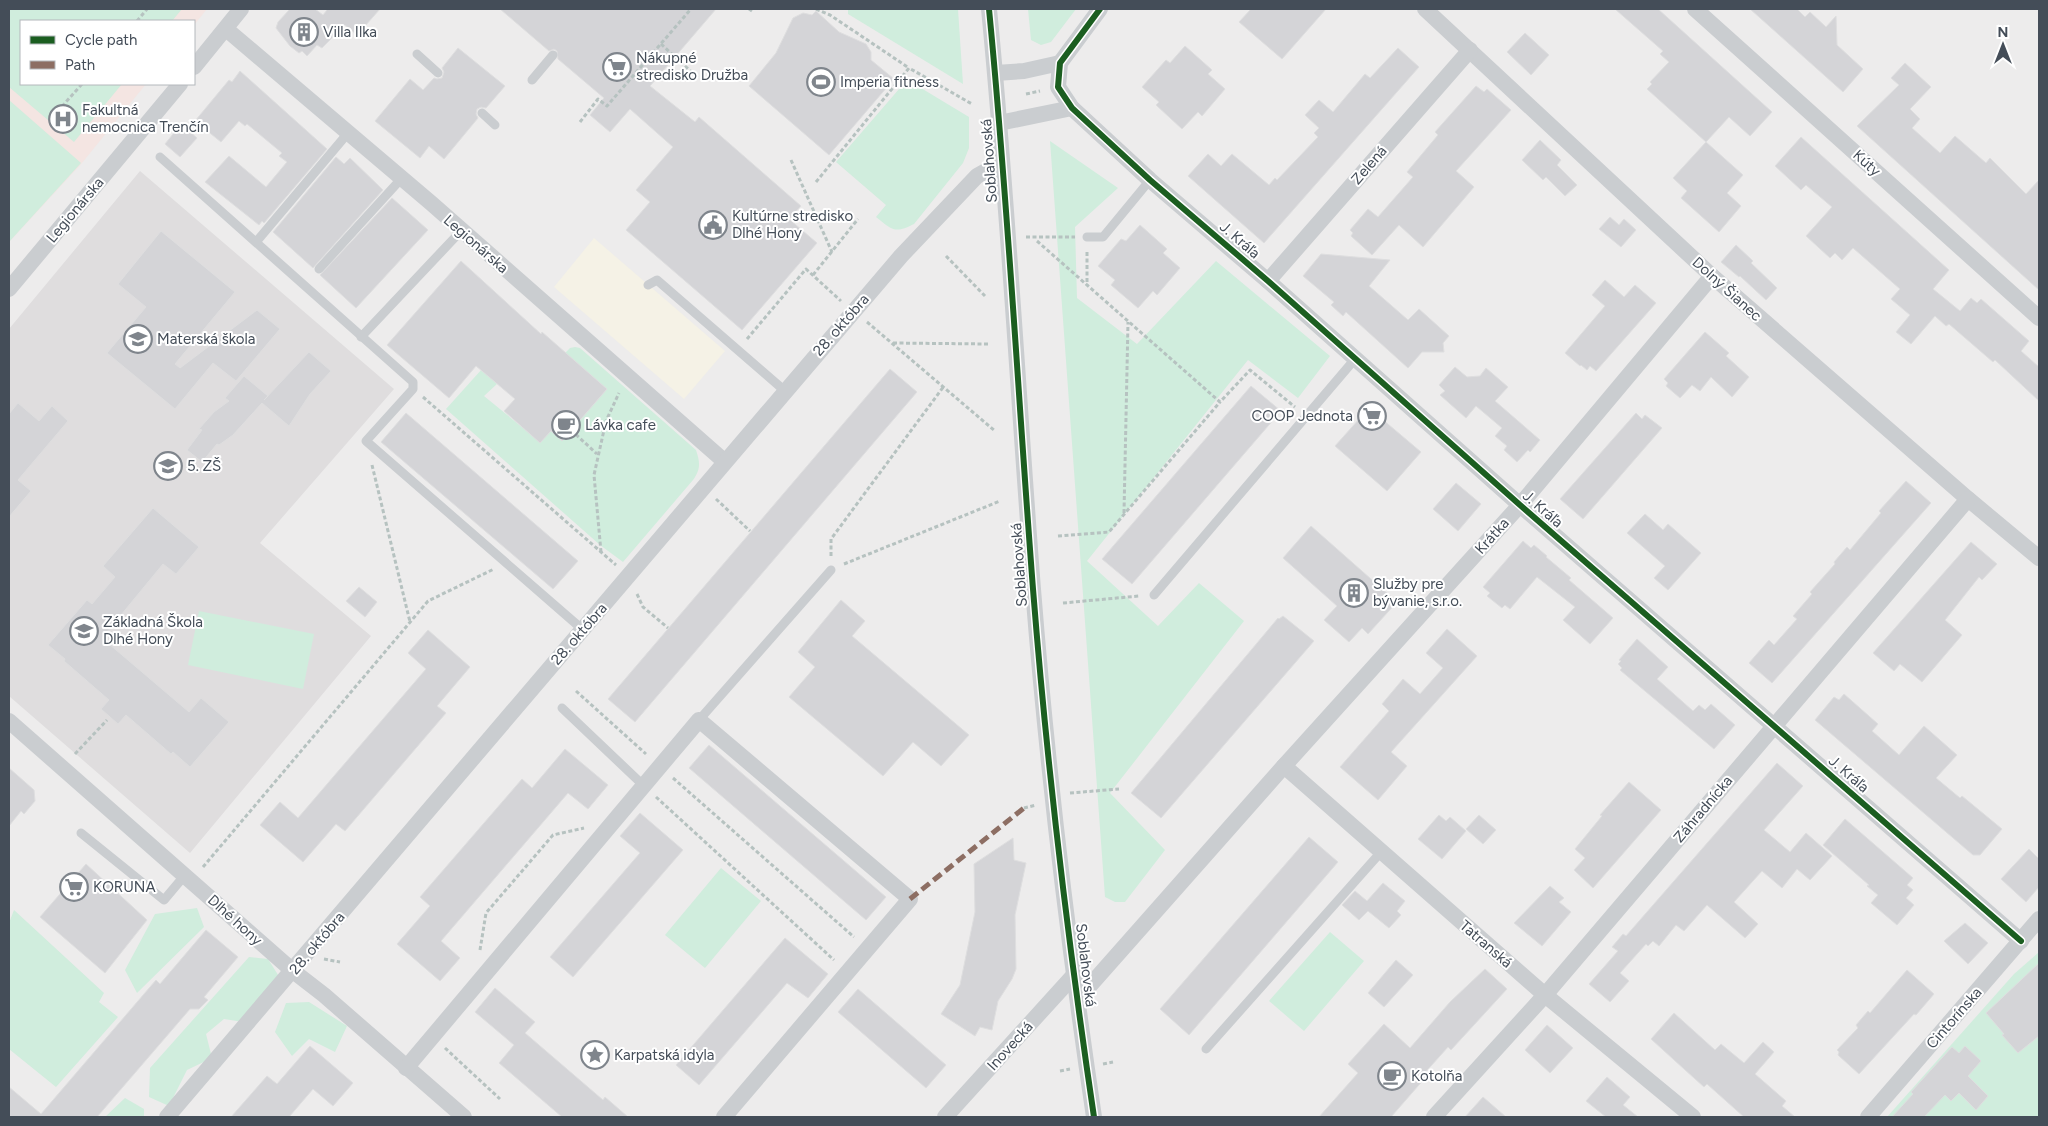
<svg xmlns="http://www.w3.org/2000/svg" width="2048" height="1126" viewBox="0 0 2048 1126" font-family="Figtree,sans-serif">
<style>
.commercial{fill:#f5f2e6}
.education{fill:#dfddde}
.medical{fill:#f4e5e2}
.green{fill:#d0eddd}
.building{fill:#d4d4d7;stroke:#dededf}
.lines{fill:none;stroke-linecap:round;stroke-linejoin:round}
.path{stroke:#b6c2c0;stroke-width:3;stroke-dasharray:4 2.5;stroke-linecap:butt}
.lane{stroke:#cacdd0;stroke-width:9}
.street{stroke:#cacdd0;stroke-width:16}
.quiet{stroke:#8d6e63;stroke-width:5;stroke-dasharray:10 5;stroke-linecap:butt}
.cycleway-casing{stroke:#fff;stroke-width:9}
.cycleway{stroke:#1b5e20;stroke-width:6}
.labels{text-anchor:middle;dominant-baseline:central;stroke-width:4;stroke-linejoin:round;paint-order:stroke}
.poi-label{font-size:15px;fill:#444d58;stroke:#fff;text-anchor:start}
.street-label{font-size:15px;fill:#444d58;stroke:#fff}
</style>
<rect width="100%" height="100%" fill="#edecec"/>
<path class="commercial" d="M594 238 725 351 684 399 554 287Z"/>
<path class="education" d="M140 171 394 389 260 543 371 636 190 853 9 696V329Z"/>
<path class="medical" d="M9 9H207L194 25V21H21V84H146L82 163 9 242Z"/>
<g class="green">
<path d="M9 9H182L172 21H21V84H122L74 142 9 87Z"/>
<path d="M848 9H958L963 84 848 14Z"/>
<path d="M1028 9H1076L1051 42 1041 45 1031 40Z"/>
<path d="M906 81 911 82 969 117V148L963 163 914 224C895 234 892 230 876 217L886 205 836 162Z"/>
<path d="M9 100 81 163 9 242Z"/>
<path d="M1050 141 1118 188 1075 227 1077 298 1137 344 1216 261 1330 356 1298 398 1248 360 1087 561 1158 626 1199 583 1244 621 1110 793 1165 850 1125 902H1115L1105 897Z"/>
<path d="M575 347 580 348 696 450C700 462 701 469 693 480L623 562 600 545 446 409 482 369 497 384 484 396 540 442 551 431 562 440 607 389 565 353 570 348Z"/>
<path d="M199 611 314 634 303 689 188 665Z"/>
<path d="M721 868 761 901 705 968 665 935Z"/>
<path d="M197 908 204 927 137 993 125 970 155 914Z"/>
<path d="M14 910 104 993 99 1002 118 1017 56 1087 9 1049V923Z"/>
<path d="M1330 932 1364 961 1304 1031 1269 1001Z"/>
<path d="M2039 952V1117H1887L2014 974Z"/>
<path d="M249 957 268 959 280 978 243 1022 224 1019 206 1034 212 1058 187 1070 169 1106 149 1097 150 1068Z"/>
<path d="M309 1002 347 1026 335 1052 309 1039 292 1056 275 1032 286 1003Z"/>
<path d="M125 1098 144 1109V1117H105Z"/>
</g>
<g class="building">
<path d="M290 9H315L323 15 327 10 326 9H380L357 35 345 25 322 48 317 45 307 56 302 51 299 53 290 46 276 28 278 22Z"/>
<path d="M500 9H716L650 86 695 122 699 117 801 206 789 219 817 243 742 330 626 230 650 202 636 190 673 147 630 109 610 132 590 115 604 98 558 59 557 51 554 49 549 51Z"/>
<path d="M1251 9H1326L1282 59 1239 22Z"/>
<path d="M1615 9H1658L1772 112 1750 136 1729 117 1706 142 1743 175 1727 193 1741 206 1719 232 1681 198 1687 191 1673 178 1706 142 1647 89 1652 84 1650 82 1669 62 1660 54 1663 51Z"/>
<path d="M1750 9H1797L1805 17 1810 12 1826 27 1836 16 1837 45 1863 69 1843 92Z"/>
<path d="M816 11 839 32 866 44 871 52V60L894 79 829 155 749 86 776 53 793 18 803 13 812 15Z"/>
<path d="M1525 33 1549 55 1531 75 1507 52Z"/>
<path d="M1185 46 1212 70 1208 74 1225 89 1202 116 1198 112 1182 129 1156 105 1159 102 1142 87 1166 60 1170 63Z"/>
<path d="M458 48 505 86 486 108 481 107 477 109 476 114 478 118 444 159 429 146 420 158 375 121 410 79 423 90 434 78 437 79 442 78 444 72 442 68Z"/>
<path d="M1398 48 1419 67 1264 243 1188 176 1208 154 1221 166 1232 154 1269 185 1275 178 1277 180 1318 137 1314 133 1319 128 1305 115 1319 100 1333 112 1365 74 1370 78Z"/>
<path d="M1905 63 1931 87 1910 109 1920 119 1912 128 1940 153 1955 136 1986 163 1990 158 2026 194 2039 180V290L1857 126 1899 85 1891 78Z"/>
<path d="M240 71 327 149 264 223 262 221 259 225 205 182 229 156 266 187 287 162 279 156 282 153 247 124 245 126 239 121 221 142 195 121 229 80 232 82Z"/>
<path d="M1476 86 1484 92 1487 89 1511 110 1456 171 1474 187 1423 247 1399 225 1372 255 1351 236 1353 233 1350 230 1368 209 1378 217 1413 177 1407 172 1438 135 1435 132Z"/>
<path d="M181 124 197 138 180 157 165 144Z"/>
<path d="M1801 137 1949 270 1933 289 1960 311 1971 298 1977 303 1981 299 2029 341 2021 351 2039 367V401L1995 360 1993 362 1949 324 1946 326 1935 316 1911 344 1896 332 1910 315 1891 299 1900 289 1853 248 1842 260 1835 253 1830 258 1806 236 1832 207 1806 185 1801 190 1775 166Z"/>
<path d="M1540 140 1561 160 1557 165 1577 185 1565 196 1546 177 1543 180 1522 160Z"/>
<path d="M336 157 344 164 350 158 383 190 313 268 273 232Z"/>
<path d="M392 198 428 230 356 308 320 275Z"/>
<path d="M1610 217 1619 225 1624 219 1636 230 1621 247 1599 229Z"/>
<path d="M1140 225 1167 249 1163 253 1180 268 1157 295 1153 291 1138 308 1111 285 1115 280 1098 266 1121 239 1126 241Z"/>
<path d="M161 231 235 292 175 364 180 368 257 310 280 329 236 381 213 363 175 409 107 353 146 307 118 284Z"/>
<path d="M1736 245 1753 261 1751 263 1777 288 1766 300 1740 276 1739 277 1721 262Z"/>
<path d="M1321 254 1390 260 1369 286 1408 320 1419 309 1449 336 1443 343 1444 352H1422L1408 368 1346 312 1343 316 1331 305 1334 302 1303 276Z"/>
<path d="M461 261 541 334 542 332 607 389 562 441 551 431 540 443 504 411 515 399 476 366 449 398 387 345Z"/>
<path d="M1605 280 1624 297 1635 285 1656 303 1596 371 1590 366 1587 370 1581 365 1580 366 1565 353 1605 306 1592 295Z"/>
<path d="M1705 332 1729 353 1726 356 1749 377 1732 397 1711 377 1700 391 1692 385 1680 398 1666 386 1668 383 1664 379Z"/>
<path d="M309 352 331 371 310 394 289 426 262 403 233 435 219 445 217 444 202 462 187 450 202 430 199 429 214 412 229 401 225 398 244 376 268 396 264 400Z"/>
<path d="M1455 367 1467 377 1480 376 1486 368 1508 387 1495 401 1540 440 1530 452 1528 450 1517 462 1504 450 1507 446 1495 436 1502 428 1476 406 1466 418 1440 395 1445 391 1439 385Z"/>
<path d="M890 369 917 392 635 722 608 699Z"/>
<path d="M1251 386 1281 411 1132 584 1102 559Z"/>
<path d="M18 403 39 421 52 406 68 421 18 480 31 491 9 517V414Z"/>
<path d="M1369 408 1421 452 1387 491 1335 446Z"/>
<path d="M406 413 578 561 553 589 381 442Z"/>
<path d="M1636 413 1642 419 1645 415 1662 428 1583 519 1560 499Z"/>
<path d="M1906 481 1931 503 1772 683 1749 663 1769 640 1774 645 1797 619 1793 616 1812 594 1810 592 1835 564 1834 562 1847 547 1850 550 1881 513 1879 511Z"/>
<path d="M1456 483 1481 504 1458 531 1433 509Z"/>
<path d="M153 508 199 547 176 574 163 564 102 638 189 712 201 698 229 722 190 767 173 752 171 754 126 715 118 724 101 709 109 700 64 661 65 659 48 645 87 600 92 604 115 577 103 566Z"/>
<path d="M1645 514 1663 530 1668 524 1701 553 1668 590 1654 578 1665 566 1627 533Z"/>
<path d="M1311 526 1397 602 1368 634 1362 628 1349 642 1324 620 1337 606 1283 558Z"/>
<path d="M1523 541 1531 548 1534 545 1547 556 1546 557 1571 578 1569 580 1613 618 1590 644 1563 620 1575 607 1537 577 1510 609 1505 605 1502 608 1487 596 1490 593 1483 587Z"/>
<path d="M1971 542 1997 564 1982 580 1979 577 1945 620 1962 635 1922 682 1900 664 1894 671 1873 653Z"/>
<path d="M359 587 377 602 365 617 346 601Z"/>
<path d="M841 600 865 621 852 636 969 735 941 766 913 742 883 776 789 697 815 667 798 652Z"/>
<path d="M1283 616 1314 641 1161 818 1131 793 1278 618 1279 619Z"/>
<path d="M1447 629 1477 656 1391 752 1407 766 1378 800 1340 767 1389 711 1382 704 1403 679 1420 694 1443 668 1426 653Z"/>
<path d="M428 630 470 667 437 706 446 713 345 831 336 824 303 862 260 825 280 802 298 818 340 769 426 669 408 653Z"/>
<path d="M1637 639 1668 667 1657 679 1693 711 1699 705 1705 710 1711 704 1735 725 1714 749 1620 670 1622 668 1618 664 1621 661 1619 660Z"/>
<path d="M1844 694 1878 724 1872 731 1899 755 1924 726 1957 755 1936 778 1960 798 1962 796 2002 829 1980 855H1973L1815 720 1834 697 1839 700Z"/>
<path d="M709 745 886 897 866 920 689 768Z"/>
<path d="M565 749 608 785 588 809 568 793 441 941 460 958 440 981 397 944 430 906 420 897 522 779 532 788Z"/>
<path d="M1777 763 1803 786 1764 830 1790 852 1806 833 1832 856 1810 880 1797 869 1782 888 1762 871 1734 902 1758 924 1745 938 1707 905 1684 931 1676 925 1659 946 1653 941 1648 946 1646 944 1620 973 1629 981 1610 1002 1589 984 1618 951 1612 947 1623 934 1626 936Z"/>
<path d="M9 768 34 790 35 801 24 814 21 811 9 826Z"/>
<path d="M1629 782 1661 810 1593 888 1574 870 1585 858 1575 849 1602 816 1600 815Z"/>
<path d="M640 813 683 850 573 977 550 957 640 853 620 836Z"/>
<path d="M1439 815 1446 821 1450 817 1466 831 1442 859 1418 839Z"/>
<path d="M1479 815 1496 830 1483 844 1466 829Z"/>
<path d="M1845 819 1913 878 1907 885 1913 890 1906 898 1914 905 1897 925 1871 903 1878 895 1867 886 1869 885 1823 845Z"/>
<path d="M1309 837 1338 862 1189 1035 1160 1009Z"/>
<path d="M1013 838 1014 860 1026 863 1015 915 1016 969 1012 979 998 1001 992 1030 980 1027 975 1036 941 1014 960 985 975 912 974 864Z"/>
<path d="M2029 849 2039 859V887L2026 902 2001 879Z"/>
<path d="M86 864 147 920 105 973 40 917Z"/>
<path d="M1383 883 1405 901 1397 911 1401 915 1389 928 1368 911 1359 920 1342 905 1355 891 1367 901Z"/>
<path d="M1550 886 1564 898 1559 902 1571 912 1542 946 1514 923Z"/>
<path d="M1965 923 1988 943 1968 964 1944 941Z"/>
<path d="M206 930 238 957 204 997 208 1000 199 1009H190L97 1117H9V1087L41 1114 156 980 160 984Z"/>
<path d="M785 938 828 974 808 998 787 983 699 1085 676 1065Z"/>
<path d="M1396 960 1413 975 1384 1007 1368 993Z"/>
<path d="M2039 963V1036L2018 1053 2002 1035 2004 1034 1986 1013Z"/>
<path d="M1485 969 1507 989 1451 1050 1448 1047 1422 1076 1425 1078 1391 1117H1319L1358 1073 1348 1064 1384 1024 1410 1048 1450 1002Z"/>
<path d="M1907 970 1934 994 1916 1015 1914 1014 1859 1074 1838 1055 1839 1052 1837 1050 1858 1028 1856 1025 1868 1011 1870 1013Z"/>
<path d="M495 988 535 1022 525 1033 603 1100 605 1097 628 1117H562L499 1063 514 1045 475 1012Z"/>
<path d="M858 989 946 1065 926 1088 838 1012Z"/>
<path d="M1674 1013 1715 1050 1721 1044 1744 1063 1763 1042 1774 1052 1755 1074 1786 1101 1782 1106 1795 1117H1744L1707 1084 1704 1087 1684 1069 1651 1039Z"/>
<path d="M1547 1025 1573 1048 1550 1073 1525 1050Z"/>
<path d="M310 1046 353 1083 333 1106 313 1089 289 1117H231L267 1076 277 1084Z"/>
<path d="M1965 1046 1981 1061 1968 1076 1988 1096 1976 1110 1959 1093 1951 1101 1945 1095 1924 1117H1892L1913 1094 1911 1092 1952 1047 1959 1053Z"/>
<path d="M1607 1077 1630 1097 1623 1105 1638 1117H1606L1586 1101Z"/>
<path d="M1483 1097 1506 1117H1465Z"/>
</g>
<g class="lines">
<g class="path">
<path d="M749 9 752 11"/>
<path d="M816 9 830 15 909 68"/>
<path d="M137 21 147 9"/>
<path d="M661 44 698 78"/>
<path d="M1026 94 1040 91"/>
<path d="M49 121 82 84"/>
<path d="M580 122 598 99 607 106 691 9"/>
<path d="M791 160 832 252"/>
<path d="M816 182 909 68 972 104"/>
<path d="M1026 237H1075"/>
<path d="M1037 241 1220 402 1250 370 1295 407"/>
<path d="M1087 252V285"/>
<path d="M946 256 985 296"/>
<path d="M813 275 858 219"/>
<path d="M867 322 995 431"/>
<path d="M747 339 806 269 841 301"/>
<path d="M893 343 989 344"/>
<path d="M423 397 616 565"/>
<path d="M571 430 597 454"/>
<path d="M372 465 410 622"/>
<path d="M716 499 750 531"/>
<path d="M1124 513 1128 322"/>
<path d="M1058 536 1109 532 1220 402"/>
<path d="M601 552 594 475 606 421 619 393"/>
<path d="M831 556V539L944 386"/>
<path d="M844 564 1000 501"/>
<path d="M637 594 643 607 668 628"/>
<path d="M1063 603 1139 596"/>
<path d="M576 691 646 754"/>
<path d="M75 754 107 720"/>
<path d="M673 778 854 937"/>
<path d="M1070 793 1119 789"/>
<path d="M656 797 834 960"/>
<path d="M1024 808 1036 805"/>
<path d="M203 867 428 601 494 569"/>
<path d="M480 950 486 913 553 835 584 828"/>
<path d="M324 959 340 962"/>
<path d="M445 1048 500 1099"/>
<path d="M1103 1064 1113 1062"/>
<path d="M1060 1071 1070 1069"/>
</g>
<g class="lane">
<path d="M417 54 438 73"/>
<path d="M532 80 553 55"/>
<path d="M482 113 495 125"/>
<path d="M160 157 413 382V389L366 441 582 629"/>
<path d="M1087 237H1103L1150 180"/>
<path d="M256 242 348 133"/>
<path d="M319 269 401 179"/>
<path d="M648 285 657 280 785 391"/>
<path d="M361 337 461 231"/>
<path d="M1154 595 1355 359"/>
<path d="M562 708 643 785"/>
<path d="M699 720 831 570"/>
<path d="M81 833 164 900 185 875"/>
<path d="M1206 1049 1381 852"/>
</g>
<g class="street">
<path d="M989 9C1008 202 1018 396 1033 589 1047 766 1068 942 1094 1117"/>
<path d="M1100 9 1060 63 1058 87 1072 108 1150 180 1268 281 1520 505 2021 941"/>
<path d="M1425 9 1712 276 1968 499 2039 558"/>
<path d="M1695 9 2039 318"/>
<path d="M226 29 431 203 724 461"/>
<path d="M194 67 241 9"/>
<path d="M996 73 1024 71 1060 63"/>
<path d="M999 123 1072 108"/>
<path d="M1268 281 1470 50"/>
<path d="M9 289 180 84"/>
<path d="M9 721 293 971 324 995 464 1117"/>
<path d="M1284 766 1545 995 1693 1117"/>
<path d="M1078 999 1284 766 1520 505 1712 276"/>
<path d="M406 1068 699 720 910 899 724 1117"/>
<path d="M167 1117 901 256 977 176 1002 162"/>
<path d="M945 1117 1075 974"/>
<path d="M1434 1117 1545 995 1968 499"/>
<path d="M1868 1117 2039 919"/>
</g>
<path class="quiet" d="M910 899 1024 808"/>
<defs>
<g id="cycleway">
<path d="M989 9C1008 202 1018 396 1033 589 1047 766 1068 942 1094 1117"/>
<path d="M1100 9 1060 63 1058 87 1072 108 1150 180 1268 281 1520 505 2021 941"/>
</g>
</defs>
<use href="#cycleway" class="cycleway-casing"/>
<use href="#cycleway" class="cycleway"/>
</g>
<defs>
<symbol id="building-ring" viewBox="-11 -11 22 22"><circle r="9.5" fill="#fff" stroke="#7f858c" stroke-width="1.5"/><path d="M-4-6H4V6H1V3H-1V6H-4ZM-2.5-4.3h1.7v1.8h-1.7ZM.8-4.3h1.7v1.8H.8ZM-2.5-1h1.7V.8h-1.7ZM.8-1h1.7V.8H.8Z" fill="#7f858c"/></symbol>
<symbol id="supermarket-ring" viewBox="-11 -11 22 22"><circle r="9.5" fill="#fff" stroke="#7f858c" stroke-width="1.5"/><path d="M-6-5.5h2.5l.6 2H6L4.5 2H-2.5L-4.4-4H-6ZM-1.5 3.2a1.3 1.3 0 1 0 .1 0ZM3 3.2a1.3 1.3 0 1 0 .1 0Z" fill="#7f858c"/></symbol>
<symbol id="stadium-ring" viewBox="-11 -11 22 22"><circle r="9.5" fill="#fff" stroke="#7f858c" stroke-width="1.5"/><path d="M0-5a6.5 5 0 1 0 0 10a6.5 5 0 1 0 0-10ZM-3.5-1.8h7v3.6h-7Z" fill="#7f858c"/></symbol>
<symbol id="hospital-ring" viewBox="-11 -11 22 22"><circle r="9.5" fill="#fff" stroke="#7f858c" stroke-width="1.5"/><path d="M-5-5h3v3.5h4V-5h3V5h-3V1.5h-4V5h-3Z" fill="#7f858c"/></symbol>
<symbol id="civic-ring" viewBox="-11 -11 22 22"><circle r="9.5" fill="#fff" stroke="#7f858c" stroke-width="1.5"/><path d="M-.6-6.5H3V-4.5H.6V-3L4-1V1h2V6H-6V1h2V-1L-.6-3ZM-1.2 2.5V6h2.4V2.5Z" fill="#7f858c"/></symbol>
<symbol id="school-ring" viewBox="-11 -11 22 22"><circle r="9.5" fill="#fff" stroke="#7f858c" stroke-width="1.5"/><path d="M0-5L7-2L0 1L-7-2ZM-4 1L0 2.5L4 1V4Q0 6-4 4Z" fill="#7f858c"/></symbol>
<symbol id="cafe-ring" viewBox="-11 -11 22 22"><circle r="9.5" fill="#fff" stroke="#7f858c" stroke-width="1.5"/><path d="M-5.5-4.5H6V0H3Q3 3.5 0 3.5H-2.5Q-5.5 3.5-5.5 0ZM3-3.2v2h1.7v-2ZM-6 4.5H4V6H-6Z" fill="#7f858c"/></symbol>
<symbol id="sight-ring" viewBox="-11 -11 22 22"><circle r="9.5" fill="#fff" stroke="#7f858c" stroke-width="1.5"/><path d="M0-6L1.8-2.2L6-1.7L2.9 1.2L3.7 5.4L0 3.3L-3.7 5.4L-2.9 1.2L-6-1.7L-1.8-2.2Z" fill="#7f858c"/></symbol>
</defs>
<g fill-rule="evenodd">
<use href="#building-ring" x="288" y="16" width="32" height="32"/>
<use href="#supermarket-ring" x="601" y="51" width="32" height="32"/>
<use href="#stadium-ring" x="805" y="66" width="32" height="32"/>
<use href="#hospital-ring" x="47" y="103" width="32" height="32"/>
<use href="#civic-ring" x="697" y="209" width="32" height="32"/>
<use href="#school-ring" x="122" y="323" width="32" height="32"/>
<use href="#supermarket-ring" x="1356" y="400" width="32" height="32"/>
<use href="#cafe-ring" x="550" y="409" width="32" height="32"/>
<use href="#school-ring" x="152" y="450" width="32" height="32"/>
<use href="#building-ring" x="1338" y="577" width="32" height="32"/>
<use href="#school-ring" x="68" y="615" width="32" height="32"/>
<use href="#supermarket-ring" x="58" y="871" width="32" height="32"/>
<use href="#sight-ring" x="579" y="1039" width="32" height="32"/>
<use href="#cafe-ring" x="1376" y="1060" width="32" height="32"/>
</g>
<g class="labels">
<g class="poi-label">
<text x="323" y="32">Villa Ilka</text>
<text x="636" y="58">Nákupné<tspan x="636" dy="17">stredisko Družba</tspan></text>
<text x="840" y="82">Imperia fitness</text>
<text x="82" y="110">Fakultná<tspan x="82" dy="17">nemocnica Trenčín</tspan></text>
<text x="732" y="216">Kultúrne stredisko<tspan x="732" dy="17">Dlhé Hony</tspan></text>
<text x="157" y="339">Materská škola</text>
<text x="1353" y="416" text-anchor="end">COOP Jednota</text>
<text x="585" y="425">Lávka cafe</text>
<text x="187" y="466">5. ZŠ</text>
<text x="1373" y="584">Služby pre<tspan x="1373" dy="17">bývanie, s.r.o.</tspan></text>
<text x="103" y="622">Základná Škola<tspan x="103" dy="17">Dlhé Hony</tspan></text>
<text x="93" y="887">KORUNA</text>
<text x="614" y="1055">Karpatská idyla</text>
<text x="1411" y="1076">Kotolňa</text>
</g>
<g class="street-label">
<text transform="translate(989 161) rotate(-94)">Soblahovská</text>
<text transform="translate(1867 163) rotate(42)">Kúty</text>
<text transform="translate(1369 165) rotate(-49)">Zelená</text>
<text transform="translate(75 210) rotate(-50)">Legionárska</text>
<text transform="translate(1240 240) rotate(41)">J. Kráľa</text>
<text transform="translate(476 244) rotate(41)">Legionárska</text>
<text transform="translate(1727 289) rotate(42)">Dolný Šianec</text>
<text transform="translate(841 325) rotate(-49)">28. októbra</text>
<text transform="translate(1543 509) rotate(41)">J. Kráľa</text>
<text transform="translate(1492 536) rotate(-48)">Krátka</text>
<text transform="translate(1019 565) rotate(-94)">Soblahovská</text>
<text transform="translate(579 634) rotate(-49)">28. októbra</text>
<text transform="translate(1849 774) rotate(41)">J. Kráľa</text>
<text transform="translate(1703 809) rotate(-50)">Záhradnícka</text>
<text transform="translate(235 920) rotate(42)">Dlhé hony</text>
<text transform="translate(317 943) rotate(-50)">28. októbra</text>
<text transform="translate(1486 944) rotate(41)">Tatranská</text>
<text transform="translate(1086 965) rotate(83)">Soblahovská</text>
<text transform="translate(1954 1018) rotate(-49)">Cintorínska</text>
<text transform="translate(1010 1046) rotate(-48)">Inovecká</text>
</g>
</g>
<rect width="2048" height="1126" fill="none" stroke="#444d58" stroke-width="20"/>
<rect x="20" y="20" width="175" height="65" fill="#ffffff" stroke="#b4b8bc"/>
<rect x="30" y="36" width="25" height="8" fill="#1b5e20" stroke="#b4b8bc"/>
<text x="65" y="45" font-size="15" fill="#444d58">Cycle path</text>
<rect x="30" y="61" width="25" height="8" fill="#8d6e63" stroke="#b4b8bc"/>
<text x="65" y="70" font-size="15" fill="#444d58">Path</text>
<g transform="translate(2003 45)" stroke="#ffffff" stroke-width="4" paint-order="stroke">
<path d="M0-4L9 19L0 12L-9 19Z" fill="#444d58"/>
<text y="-8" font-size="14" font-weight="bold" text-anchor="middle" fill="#444d58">N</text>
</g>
</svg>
